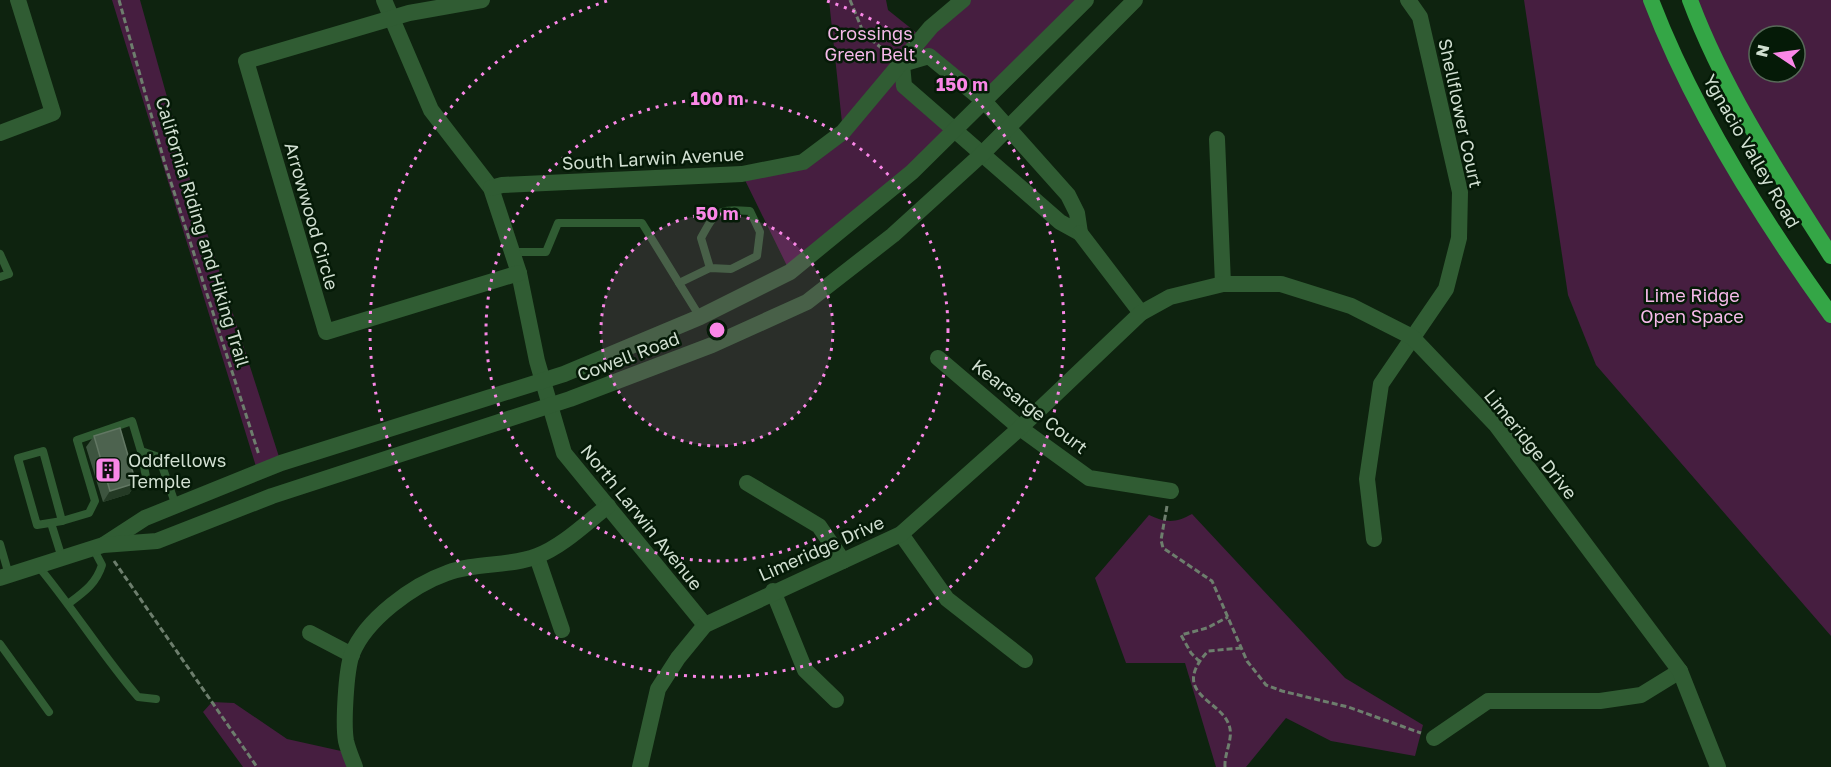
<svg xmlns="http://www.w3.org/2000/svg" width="1831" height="767" viewBox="0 0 1831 767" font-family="'Golos Text',sans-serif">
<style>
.green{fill:#461e40;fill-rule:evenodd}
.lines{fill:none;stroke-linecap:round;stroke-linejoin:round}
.path{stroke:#6d7e6d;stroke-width:3;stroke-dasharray:6 3;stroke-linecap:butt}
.service{stroke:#305c33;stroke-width:8}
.minor{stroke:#305c33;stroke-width:16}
.tertiary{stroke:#305c33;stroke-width:16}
.trunk{stroke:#34a646;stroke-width:16}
.wall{fill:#3d543f}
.shaded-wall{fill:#243a25}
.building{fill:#4d634f;stroke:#627763;stroke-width:1.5}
.ring{fill:none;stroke:#fa87e7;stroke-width:3;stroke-dasharray:3 6}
.labels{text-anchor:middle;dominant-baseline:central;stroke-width:5;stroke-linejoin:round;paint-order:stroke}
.park-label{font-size:18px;fill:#f6baea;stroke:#051a07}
.street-label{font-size:18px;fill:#d1dfd1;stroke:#051a07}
.poi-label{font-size:18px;fill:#d1dfd1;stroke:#051a07;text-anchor:start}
.centre{fill:#fa87e7;stroke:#051a07;stroke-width:3}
.ring-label{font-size:18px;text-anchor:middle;font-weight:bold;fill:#fa87e7;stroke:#051a07;stroke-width:5;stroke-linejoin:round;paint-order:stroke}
</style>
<rect width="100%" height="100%" fill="#0e230f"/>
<g class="green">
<path d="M112 0H140L191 183 281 463 258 473Z"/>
<path d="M829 0H886L888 10 923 38 963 0H1086L985 102 929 56 902 64 904 86 955 132 790 272 742 174 803 162 843 132Z"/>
<path d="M1524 0H1650L1688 81 1831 315V636L1596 365 1568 295Z"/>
<path d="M1692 0H1831V256L1766 154ZM1759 36H1795V72H1759Z"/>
<path d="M1192 514 1345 678 1423 725 1415 756 1331 741 1286 718 1246 767H1216L1185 663H1126L1095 578 1149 515C1166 523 1176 523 1192 514Z"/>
<path d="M212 702 234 703 287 739 350 753 355 767H243L203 712Z"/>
</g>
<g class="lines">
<g class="path">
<path d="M119 0 165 164 259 455"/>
<path d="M850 0 864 34 889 54"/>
<path d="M1167 506 1161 540 1163 548 1212 581 1247 661 1266 685 1282 691 1348 707 1421 733"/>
<path d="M114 561 257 767"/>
<path d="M1200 662 1191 653 1181 635 1207 628 1228 617"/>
<path d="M1225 767C1224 753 1234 738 1229 725 1220 699 1169 694 1208 651L1241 648"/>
</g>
<g class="service">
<path d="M512 252H546L558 223H642L700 317"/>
<path d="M0 254 9 274 0 277"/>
<path d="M679 283 710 268 731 269 757 256 760 232 750 211C718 209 716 210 701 238L710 268"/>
<path d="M146 477 141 451 159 457 176 506"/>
<path d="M62 521 37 525 18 458 43 451 62 521 89 513 95 501 77 440 132 421 141 451"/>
<path d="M51 523 62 558"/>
<path d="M0 544 9 575"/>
<path d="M38 566C73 608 102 655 138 697L156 699"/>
<path d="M68 604C84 592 96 584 102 565L93 548"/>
<path d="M0 644 49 712"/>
</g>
<g class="minor">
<path d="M384 0 431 110 491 188 519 273 537 361 564 453 705 625"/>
<path d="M482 0 409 13 246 61 326 332 519 273"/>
<path d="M929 56 985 102 1068 195 1077 213 1080 233 1060 222 904 86 902 64Z"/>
<path d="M0 133 53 113 18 0"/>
<path d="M1217 139 1223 284"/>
<path d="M491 188 502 185 742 174 803 162 843 132 931 27 963 0"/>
<path d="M1080 233 1141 313"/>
<path d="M938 358 1020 428 1089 478 1171 491"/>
<path d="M747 483 819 526 843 561"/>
<path d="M901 534 947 599 1025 660"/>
<path d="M1374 539 1367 479 1381 384 1446 289 1459 238 1460 192 1420 17 1408 0"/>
<path d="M537 557 562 630"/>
<path d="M773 591 805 670 836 700"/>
<path d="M310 633 352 655"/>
<path d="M1434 738 1488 701H1600L1641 695 1680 671"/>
<path d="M355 767C352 759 348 750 346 741 343 724 346 670 352 654 366 619 413 585 447 573 476 562 509 567 537 556 563 546 586 523 608 506"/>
<path d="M640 767 658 689 678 658 705 625 901 534 1020 428 1141 313 1170 297 1223 284H1281L1351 306 1412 337 1496 425 1680 671 1718 767"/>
</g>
<g class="tertiary">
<path d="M105 544 145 518 281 463 564 374 700 317 790 272 912 172 1086 0"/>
<path d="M0 578 103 545 157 541 272 496 570 399 712 345 807 302 893 235 981 155 1135 0"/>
</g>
<g class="trunk">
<path d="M1651 0C1692 108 1764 222 1831 315"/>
<path d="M1690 0C1724 91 1779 174 1831 256"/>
</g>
</g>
<path class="wall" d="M94 436 136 483 129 494 103 502 86 447Z"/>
<path class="shaded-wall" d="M136 483 129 494 103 502 110 491Z"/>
<path class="building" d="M120 428 136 483 110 491 94 436Z"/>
<circle cx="717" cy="330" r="116" fill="#fa87e7" fill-opacity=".12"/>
<g class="ring">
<circle cx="717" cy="330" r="116"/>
<circle cx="717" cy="330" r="231"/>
<path d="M827 1A347 347 0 1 1 607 1"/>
</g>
<defs>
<symbol id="building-square" viewBox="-11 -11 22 22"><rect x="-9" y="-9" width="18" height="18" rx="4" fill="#fa87e7" stroke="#051a07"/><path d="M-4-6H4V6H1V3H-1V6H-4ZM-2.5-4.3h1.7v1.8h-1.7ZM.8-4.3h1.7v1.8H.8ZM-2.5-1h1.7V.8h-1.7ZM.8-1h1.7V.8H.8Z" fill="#111"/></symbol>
</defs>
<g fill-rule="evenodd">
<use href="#building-square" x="93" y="455" width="30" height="30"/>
</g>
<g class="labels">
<g class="park-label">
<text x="870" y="33">Crossings<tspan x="870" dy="21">Green Belt</tspan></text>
<text x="1692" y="295">Lime Ridge<tspan x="1692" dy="21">Open Space</tspan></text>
</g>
<g class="street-label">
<text transform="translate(1461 113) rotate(78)">Shellflower Court</text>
<text transform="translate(1752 151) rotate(60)">Ygnacio Valley Road</text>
<text transform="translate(653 158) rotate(-3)">South Larwin Avenue</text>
<text transform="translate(312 216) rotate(74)">Arrowwood Circle</text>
<text transform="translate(203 232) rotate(73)">California Riding and Hiking Trail</text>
<text transform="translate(628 356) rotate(-21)">Cowell Road</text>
<text transform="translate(1030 406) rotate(38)">Kearsarge Court</text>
<text transform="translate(1531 444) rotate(51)">Limeridge Drive</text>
<text transform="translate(642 517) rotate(51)">North Larwin Avenue</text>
<text transform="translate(821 548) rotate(-24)">Limeridge Drive</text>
</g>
<g class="poi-label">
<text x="128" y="460">Oddfellows<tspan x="128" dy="21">Temple</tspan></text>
</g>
</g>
<circle cx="717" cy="330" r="9" class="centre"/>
<g class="ring-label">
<text x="962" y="91">150 m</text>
<text x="717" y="105">100 m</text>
<text x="717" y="220">50 m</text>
</g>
<g transform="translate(1777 54) rotate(283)"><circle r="28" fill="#051a07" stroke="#576958" stroke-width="1.5"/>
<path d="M0-4.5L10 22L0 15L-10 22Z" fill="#fa87e7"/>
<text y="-9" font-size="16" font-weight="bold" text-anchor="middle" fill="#d1dfd1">N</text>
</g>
</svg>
